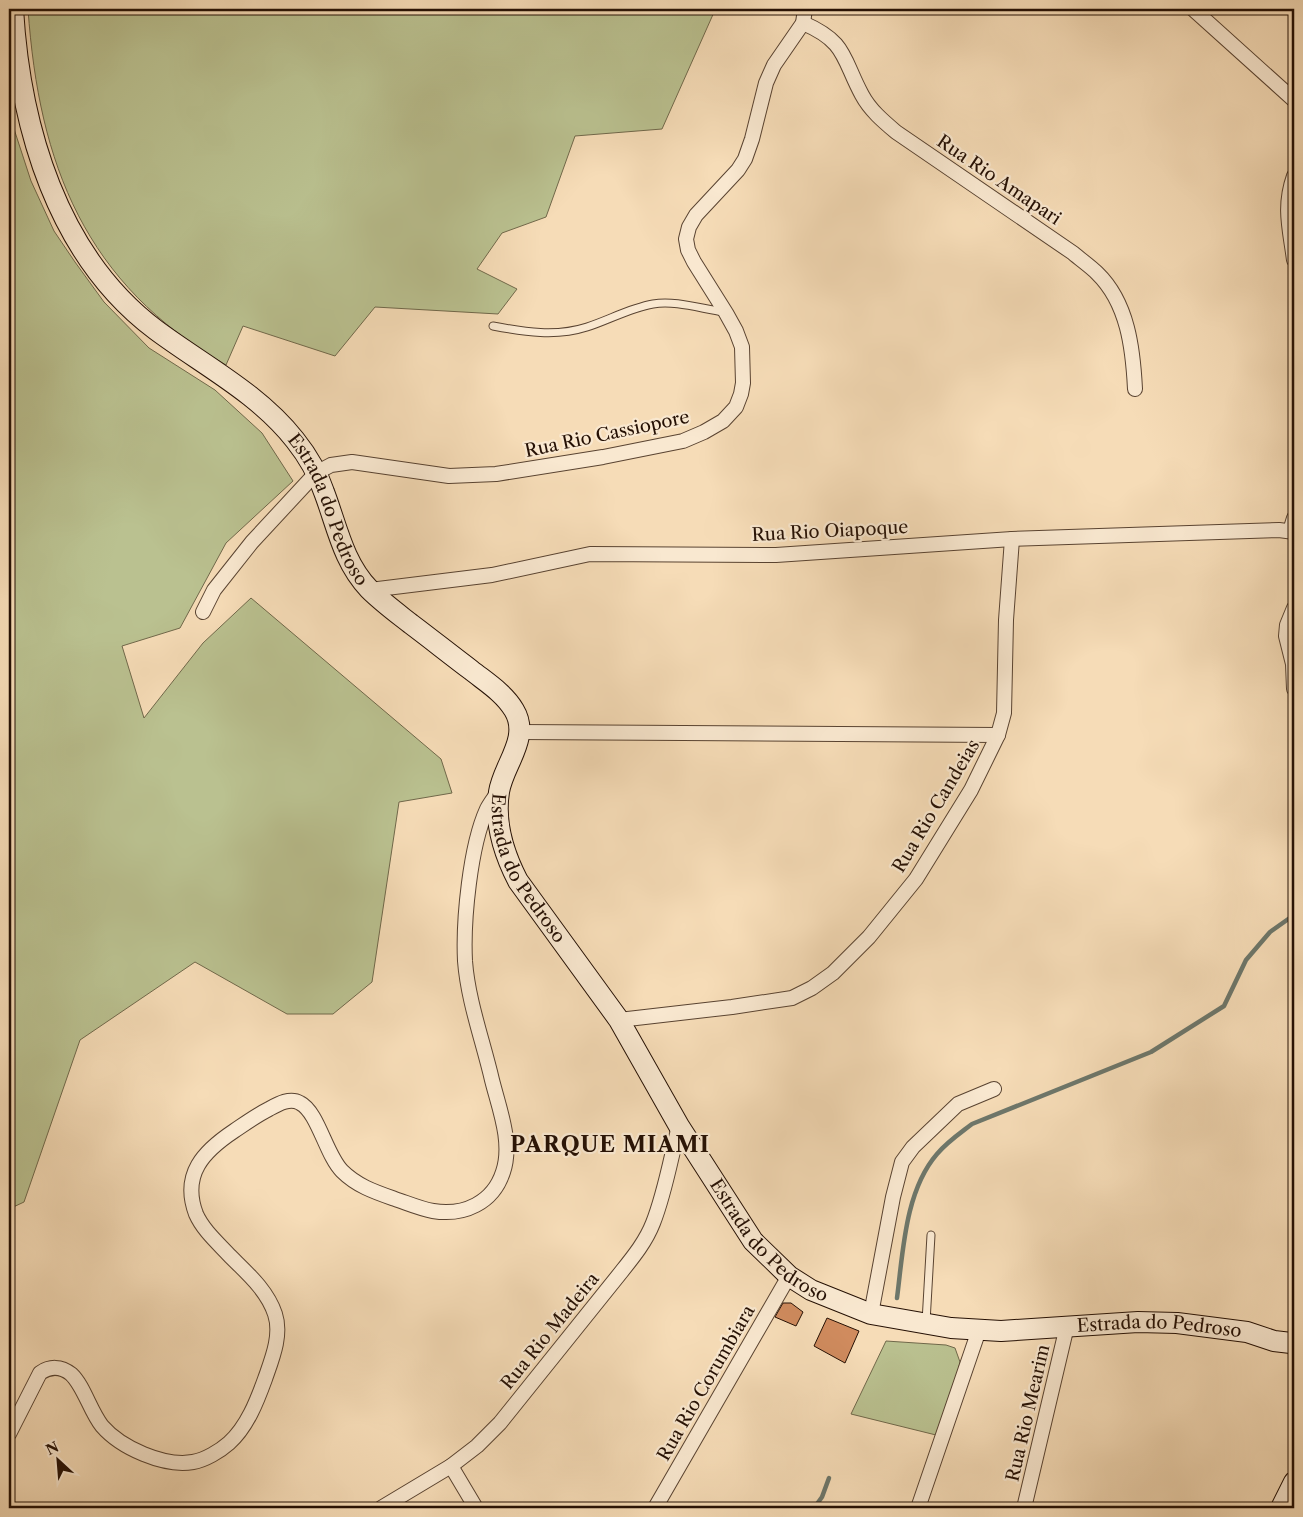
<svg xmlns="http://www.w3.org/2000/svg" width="1303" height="1517" viewBox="0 0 1303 1517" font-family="'Libre Caslon Text',serif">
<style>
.green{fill:#bac190;stroke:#70684a}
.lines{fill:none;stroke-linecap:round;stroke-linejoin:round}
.stream{stroke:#6d776b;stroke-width:4.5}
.building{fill:#d08b5e;stroke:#251004}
.service-casing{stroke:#594331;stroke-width:9}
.minor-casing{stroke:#594331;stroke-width:16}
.secondary-casing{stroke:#251004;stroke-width:22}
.service{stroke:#f9e8d0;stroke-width:7}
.minor{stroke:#f9e8d0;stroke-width:14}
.secondary{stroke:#f9e8d0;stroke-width:20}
.labels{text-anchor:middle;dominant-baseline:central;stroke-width:4.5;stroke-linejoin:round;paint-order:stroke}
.street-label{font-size:18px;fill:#251004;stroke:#f9e8d0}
.district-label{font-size:22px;font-weight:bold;letter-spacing:1px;fill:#251004;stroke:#f9e8d0}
</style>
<rect width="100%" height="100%" fill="#f6dcb7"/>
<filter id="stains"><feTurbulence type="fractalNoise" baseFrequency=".004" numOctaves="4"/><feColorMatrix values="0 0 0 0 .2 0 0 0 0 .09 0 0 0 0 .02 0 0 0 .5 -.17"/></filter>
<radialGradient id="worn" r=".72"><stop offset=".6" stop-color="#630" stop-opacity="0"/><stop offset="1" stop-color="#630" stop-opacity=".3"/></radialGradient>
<g class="green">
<path d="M28 9H714L715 10 662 129 575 136 546 217 502 233 477 269 517 289 498 314 375 307 335 356 243 326 226 365C85 284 39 165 28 9Z"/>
<path d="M9 108 15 132 31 181 54 231 75 262 104 302 149 348 215 390 262 433 293 481 226 543 180 628 122 646 144 718 203 643 251 598 441 759 452 793 399 802 372 982 333 1014H287L195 962 80 1040 24 1202 9 1209Z"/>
<path d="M886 1341 946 1345 955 1348 960 1362 956 1380 936 1435 851 1414Z"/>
</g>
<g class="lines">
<g class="stream">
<path d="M897 1298C903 1252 905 1191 937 1154 947 1142 959 1134 972 1124L1151 1052 1224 1006 1246 960 1270 932 1294 915"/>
<path d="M814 1508 822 1497 829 1478"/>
</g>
</g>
<g class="building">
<path d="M783 1303H791L803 1312 796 1326 775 1317Z"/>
<path d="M827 1318 859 1331 845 1363 814 1346Z"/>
</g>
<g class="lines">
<defs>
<g id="service">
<path d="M493 326C525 332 556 337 587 327 609 320 630 308 653 304 675 300 702 309 724 312"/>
<path d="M926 1322 931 1235"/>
</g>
<g id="minor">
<path d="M1193 9 1294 100"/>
<path d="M803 23C847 42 842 58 862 95 870 110 883 121 896 132L1073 253C1081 260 1090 266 1097 273 1128 303 1133 349 1135 389"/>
<path d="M1294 176C1283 207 1290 229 1294 260"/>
<path d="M1290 531 1294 518"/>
<path d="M370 590 492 575 590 554 776 555 1012 539 1279 530 1294 532"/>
<path d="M1294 608 1287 625 1286 636 1293 664 1294 689"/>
<path d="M203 612 214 590 252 542 316 473 331 465 352 462 449 476 496 474 603 457 683 441 704 432 723 421 736 407 741 394 743 383 742 347 736 331 726 313 694 262 688 250 686 239 689 227 696 215 738 170 745 159 752 139 766 83 774 65 803 23 805 9"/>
<path d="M519 732 998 735"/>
<path d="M619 1020 732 1007 792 998 812 988 833 973 869 937 916 879 971 790 998 735 1004 713 1006 620 1012 539"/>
<path d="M871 1314 893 1197 902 1162 913 1147 958 1104 994 1089"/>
<path d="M9 1434 40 1373C50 1366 61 1366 71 1374 84 1386 90 1411 102 1426 121 1448 164 1467 193 1462 205 1460 220 1451 229 1443 247 1427 257 1401 265 1379 272 1359 282 1335 275 1314 267 1290 247 1273 230 1256 218 1243 203 1230 196 1214 181 1174 204 1151 234 1131 246 1123 257 1115 269 1109 278 1104 290 1097 300 1103 318 1112 326 1155 342 1171 357 1186 375 1192 395 1199 407 1203 421 1209 433 1211 464 1216 493 1203 503 1172 513 1143 499 1108 492 1080 483 1041 468 1001 465 961 463 921 470 846 487 809 490 803 495 797 498 792"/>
<path d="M451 1466 476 1508"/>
<path d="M381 1508 451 1466 477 1446 500 1423 622 1271C634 1256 646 1241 653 1223 665 1193 671 1157 679 1126"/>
<path d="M655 1508 789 1276"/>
<path d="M918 1508 979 1330"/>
<path d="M1024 1508 1067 1326"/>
</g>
<g id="secondary">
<path id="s1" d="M13 9C20 126 57 256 156 330 203 365 258 393 295 440 307 455 318 474 324 492 337 526 343 562 369 589 382 602 397 613 411 624 431 639 451 655 471 670 486 682 504 693 514 710 531 738 503 765 499 792 494 823 504 854 518 881L619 1020 679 1126 753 1241 789 1276 811 1290 871 1314 951 1328 1001 1331 1138 1322 1177 1323 1247 1332 1274 1341 1291 1343 1294 1345"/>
<path d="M1281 1508 1294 1482"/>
</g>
</defs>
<use href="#service" class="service-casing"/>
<use href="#minor" class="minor-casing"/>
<use href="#secondary" class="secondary-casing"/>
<use href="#service" class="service"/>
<use href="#minor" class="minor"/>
<use href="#secondary" class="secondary"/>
</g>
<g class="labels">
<g class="street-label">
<text transform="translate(999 180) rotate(34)">Rua Rio Amapari</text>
<text transform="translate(607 434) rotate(-12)">Rua Rio Cassiopore</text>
<text stroke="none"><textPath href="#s1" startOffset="618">Estrada do Pedroso</textPath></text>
<text transform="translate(830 531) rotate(-3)">Rua Rio Oiapoque</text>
<text transform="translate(936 806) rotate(-59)">Rua Rio Candeias</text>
<text stroke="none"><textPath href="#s1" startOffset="1068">Estrada do Pedroso</textPath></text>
<text stroke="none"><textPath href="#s1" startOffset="1518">Estrada do Pedroso</textPath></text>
<text stroke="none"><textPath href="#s1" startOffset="1938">Estrada do Pedroso</textPath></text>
<text transform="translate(550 1331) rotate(-51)">Rua Rio Madeira</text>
<text transform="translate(706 1383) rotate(-60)">Rua Rio Corumbiara</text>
<text transform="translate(1028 1413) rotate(-77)">Rua Rio Mearim</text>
</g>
<g class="district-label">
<text x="610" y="1144">PARQUE MIAMI</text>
</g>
</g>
<rect width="1303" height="1517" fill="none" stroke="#f6dcb7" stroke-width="30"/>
<rect x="10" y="10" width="1283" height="1497" fill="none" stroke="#251004" stroke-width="2.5"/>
<rect x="15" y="15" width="1273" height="1487" fill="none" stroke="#251004"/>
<g transform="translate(58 1460) rotate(334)" stroke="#f9e8d0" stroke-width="4" paint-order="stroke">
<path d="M0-4L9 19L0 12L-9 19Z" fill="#251004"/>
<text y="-8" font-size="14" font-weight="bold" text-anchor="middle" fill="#251004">N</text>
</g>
<rect width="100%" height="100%" filter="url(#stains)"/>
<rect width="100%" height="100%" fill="url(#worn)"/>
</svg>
